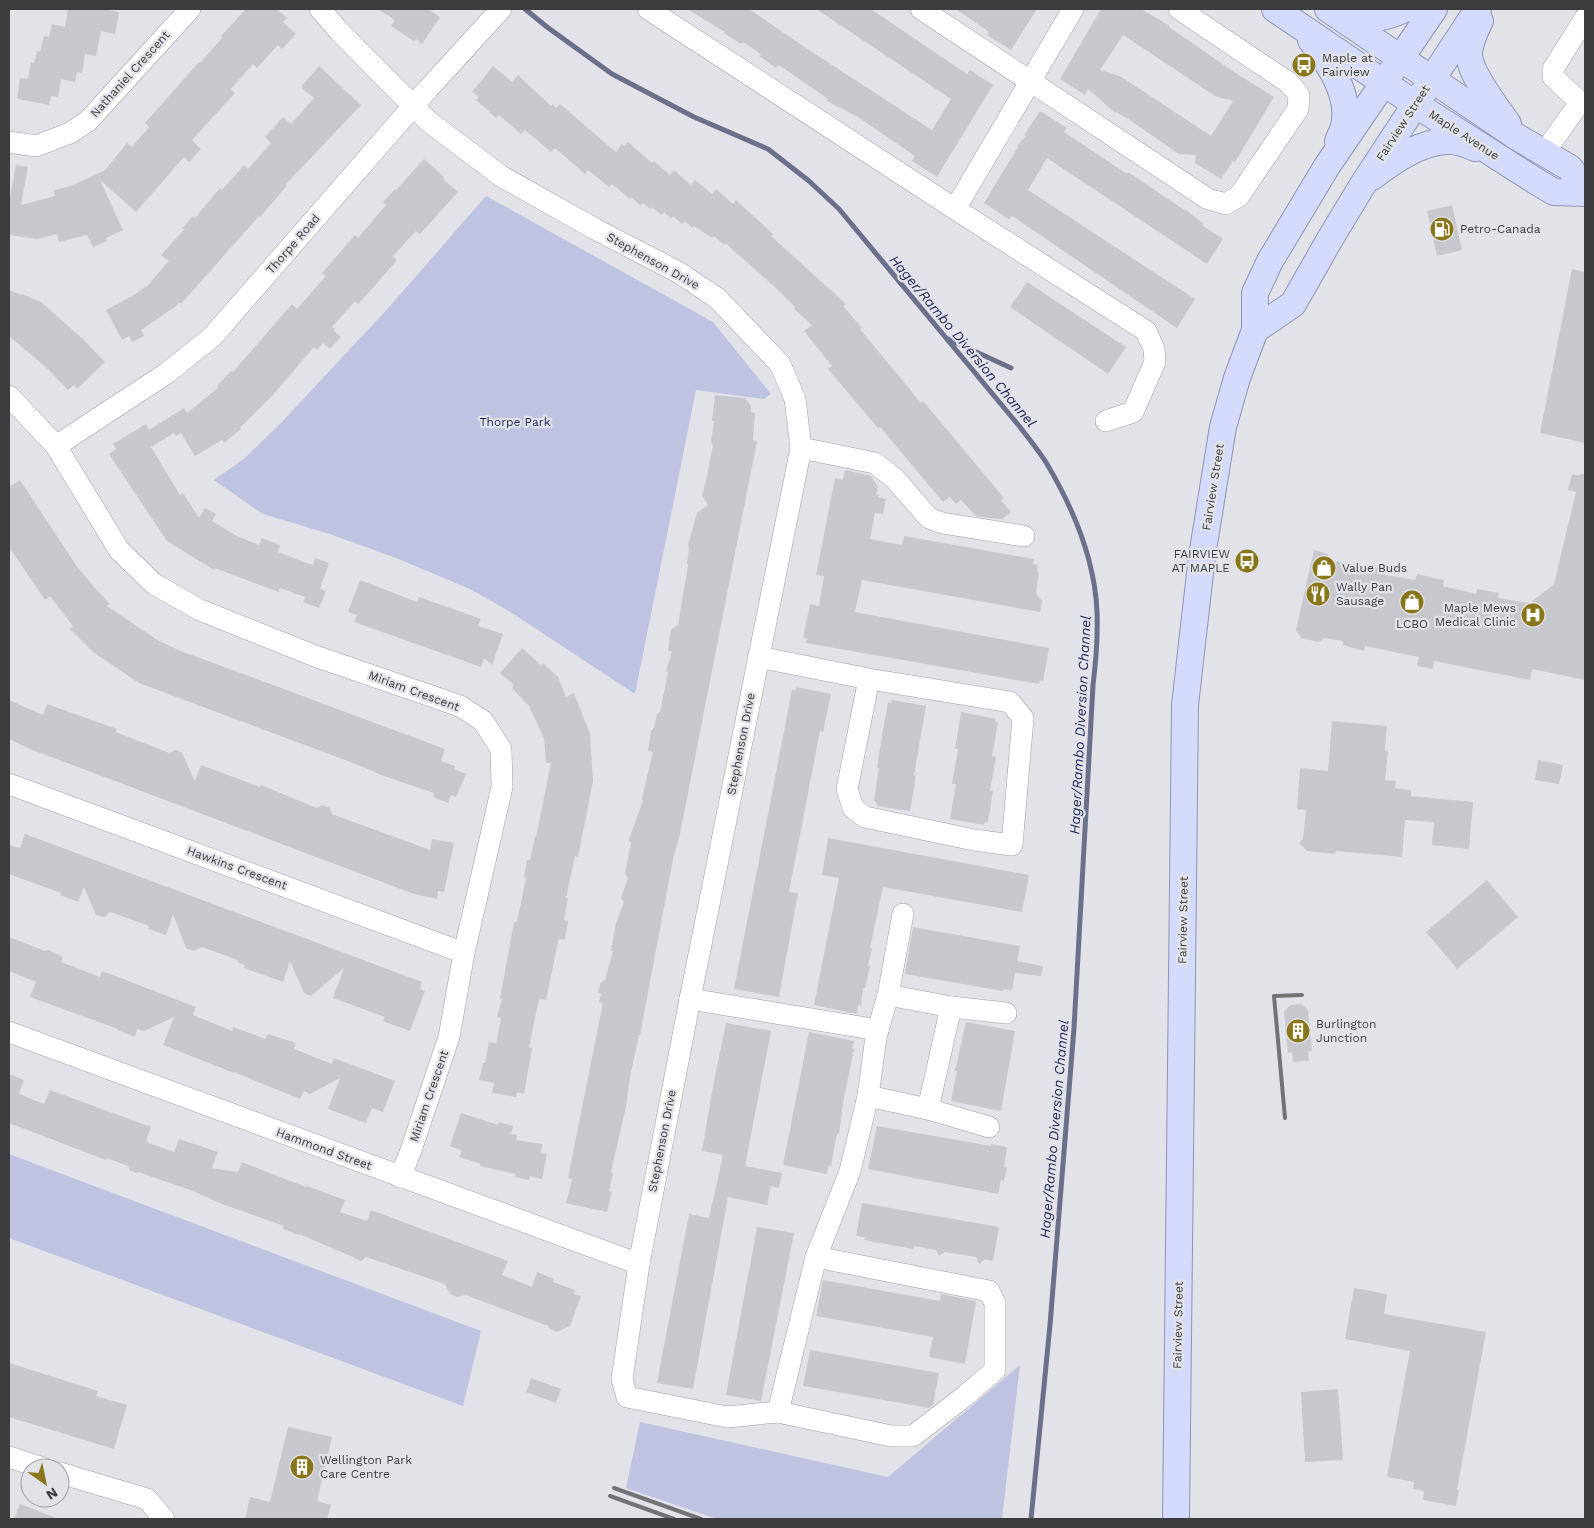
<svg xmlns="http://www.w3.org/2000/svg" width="1594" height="1528" viewBox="0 0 1594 1528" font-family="'Work Sans',sans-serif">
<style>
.green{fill:#bdc3e0}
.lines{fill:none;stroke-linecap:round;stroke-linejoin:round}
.stream{stroke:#6b708a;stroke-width:5}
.building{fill:#c7c8cd;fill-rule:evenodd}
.minor-casing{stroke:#9e9fa3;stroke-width:22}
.major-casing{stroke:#8d93b6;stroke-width:28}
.minor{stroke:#fff;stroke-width:21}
.major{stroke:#d4dafa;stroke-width:26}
.rail{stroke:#737376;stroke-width:4}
.labels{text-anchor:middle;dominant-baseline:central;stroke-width:4.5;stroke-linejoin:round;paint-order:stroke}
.poi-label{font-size:12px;fill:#3c3c3e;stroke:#e2e3e8;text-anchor:start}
.street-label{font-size:12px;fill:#3c3c3e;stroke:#e2e3e8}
.park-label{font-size:12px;fill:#24295a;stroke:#e2e3e8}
.water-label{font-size:14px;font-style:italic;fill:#232858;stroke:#e2e3e8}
</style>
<rect width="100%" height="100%" fill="#e2e3e8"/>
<g class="green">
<path d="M486 196 713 322 771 394 764 399 696 390 635 694 509 611 470 589 396 558 330 534 263 514 214 480 245 458 281 423 391 305Z"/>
<path d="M9 1154 481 1331 463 1406 9 1238Z"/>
<path d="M1020 1365 1002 1519H717L626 1488 640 1422 888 1477Z"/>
</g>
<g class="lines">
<g class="stream">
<path d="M525 9 547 27 612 74 694 117 768 149 809 181 839 209 1020 427C1029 439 1039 451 1047 464 1073 508 1095 561 1097 612 1098 637 1096 661 1093 685L1074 1028 1050 1325 1031 1519"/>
<path d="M948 339 1011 368"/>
</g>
</g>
<g class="building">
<path d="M68 9H103L119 12 115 34 101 31 96 56 85 54 82 73 77 72 75 82 61 79 58 97 51 96 49 105 17 99 20 78 28 79 31 63H34L37 51 40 52 44 36 49 37 52 24 65 27Z"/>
<path d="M246 9H277L287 18 283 22 296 34 282 49 278 45 257 68 253 64 231 89 235 93 192 140 201 149 189 162 184 157 136 212 100 180 123 230 106 238 107 241 93 247 87 235 59 242 57 234 38 239 9 235V202L16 165 28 167 21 205 55 196 54 190 71 186 105 170 127 143 132 147 149 127 145 123 199 62 200 63 223 37 221 36Z"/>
<path d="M378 9H428L440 17 422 44 416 39 414 41 391 26 395 20Z"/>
<path d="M687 9H749L806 48 932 130 951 99 816 9H871L967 74 970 70 993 85 937 177 912 161 915 156 858 117 827 101 828 99 779 65 776 68 759 56 761 54 743 42 741 44 724 33 725 32Z"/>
<path d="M956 9H1037L1011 50 987 35 989 32Z"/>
<path d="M1101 9H1141L1170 26 1169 27 1234 72 1274 97 1235 162 1233 161 1221 179 1195 163 1196 155 1179 154 1127 118 1116 112 1115 113 1088 89 1085 95 1060 79ZM1123 35 1215 96 1233 101 1211 136 1120 76 1100 70Z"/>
<path d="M319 66 361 105 286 184 287 185 278 196 260 217 259 216 181 304 179 302 176 306 141 330 144 336 132 342 129 336 122 340 106 310 134 295 147 286 169 261 161 255 184 230 182 228 193 216 195 218 220 188 222 190 244 165 248 169 271 143 265 137 283 117 291 124 314 98 301 87Z"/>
<path d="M493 66 512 82 518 75 551 106 553 104 556 108 560 104 616 152 622 144 624 146 628 142 652 163 654 161 670 175 674 170 691 185 695 180 712 194 716 189 733 204 736 200 773 234 771 236 846 304 843 306 862 328 860 329 921 403 923 401 1004 498 1001 500 1011 512 1002 519 990 518 976 516 961 500 956 504 950 497 943 502 880 427 878 428 828 369 832 366 804 331 812 325 794 309 795 307 776 288 725 243 724 245 714 236 712 238 694 226 692 228 685 221 682 224 673 216 671 219 664 212 661 215 652 207 650 209 643 203 641 206 631 197 630 199 612 184 609 187 588 170 585 174 555 148 551 152 525 130 521 134 499 115 496 118 476 100 479 97 472 92Z"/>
<path d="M1040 111 1067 128 1064 132 1127 174 1128 172 1186 211V210L1204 224 1202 225 1223 239 1207 264 1047 158 1028 190 1195 299 1177 328 1012 216 1009 219 984 203 1018 147 1017 146 1026 136 1024 135Z"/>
<path d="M424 159 444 177 443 179 458 192 420 234 416 231 393 256 397 260 379 281 358 304 355 301 332 327 335 329 334 331 341 337 330 349 323 343 317 350 314 347 272 396 240 428 241 429 224 443 222 440 195 456 181 433 176 436 174 433 151 447 180 495 183 493 199 518 205 508 216 514 212 521 237 536 259 545 262 538 280 545 278 552 306 563 313 565 315 558 329 563 320 589 326 591 319 608 303 602 305 597 280 588 279 592 215 568 214 570 167 541 109 454 116 449 113 444 146 424 149 430 184 408 187 413 218 388 217 386 231 371 233 372 292 304 297 309 326 276 322 273 355 235 358 238 386 205 383 202 395 189 396 190Z"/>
<path d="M1452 205 1462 250 1437 256 1427 211Z"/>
<path d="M1572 269 1585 272V443L1540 433Z"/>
<path d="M1027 282 1126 347 1108 374 1010 307Z"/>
<path d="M9 290 21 295 22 294 41 302 84 340 105 362 77 389 74 385 68 390 48 369 9 336Z"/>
<path d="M715 395 745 398 751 406V412L755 413 753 440 757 441 680 834 673 859 640 1035H639L631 1072 627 1097H628L611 1172 613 1173 609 1191 612 1192 607 1212 566 1203 572 1179 568 1178 603 1003 599 1002 601 994 598 992 601 982 605 980 613 951H611L616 923 624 902 621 898 628 878 625 873 631 843 629 840 643 800 642 798 653 752 648 751 651 731 654 728 657 714 660 712 668 673 666 671 672 651H668L671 630 678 625 688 565 687 563 689 547 688 545 697 513 708 505 702 495 707 476 713 445 711 442 714 421H712Z"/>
<path d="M845 470 871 476 878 487 876 495H879L878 497 886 499 883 514 875 513 870 539 902 545 904 536 1034 559 1033 564 1038 565 1037 572H1039L1036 593 1042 601 1040 612 862 580 855 612 1049 648 1043 681 1040 680 1039 684 806 643 807 638H803L810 604 819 606 824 576 816 575 835 478 843 480Z"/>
<path d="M1572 474 1579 476 1580 474H1585V680L1532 669 1530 680 1434 661 1433 669 1417 666 1419 657 1365 646 1364 651 1343 645V641L1324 638 1319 642 1301 638 1296 630 1314 550 1328 554 1327 560 1382 568 1381 574 1415 580 1417 574 1444 580 1443 586 1476 594 1477 589 1499 593 1498 598 1530 603 1554 584 1576 492 1568 490Z"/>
<path d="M20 480 76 565 94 587 110 604 107 606 159 641 181 651 445 749 441 761 455 766 454 769 466 774 456 797 451 795 448 803 433 797 434 793 381 775 361 766 139 683 93 652 70 629 73 626 50 596 45 600 9 547V487Z"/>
<path d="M360 580 417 602 419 597 481 619 478 626 503 634 492 665 484 658 481 667 354 622 357 615 348 612Z"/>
<path d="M522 648 541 665 543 663 558 677 566 697 574 693 590 734 593 781 578 857 575 856 566 898H568L564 920 568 921 565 940 559 939 558 942 546 1000 539 999 529 1047 532 1048 524 1094 517 1092 516 1097 492 1093 494 1083 479 1080 483 1063H485L489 1042 496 1043 501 1019 497 1016 502 999H500L514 922H517L526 878 524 877 527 860H530L535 836 536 837 551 763H546L544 738 529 706 512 688 514 685 500 673Z"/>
<path d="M796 687 831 694 823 732 820 731 789 892 798 893 779 997 734 989 792 690H796Z"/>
<path d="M9 700 43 715 47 704 117 729 116 732 169 753 176 750 182 753 195 781 201 765 260 787 261 785 317 808 322 805 330 808 332 814 430 850 432 839 454 843 444 892 438 891 437 899 414 894 30 749 9 739Z"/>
<path d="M892 700 926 706 914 775H916L910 811 877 806 876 802 874 801 879 768 877 767 882 736 888 702 891 703Z"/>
<path d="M961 712 996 719 995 722H998L992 756 996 757 990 791H993L988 822H985L984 825 950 819 956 784H952L958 749H955Z"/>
<path d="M1332 721 1387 726 1385 751H1388L1385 780 1396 781 1395 788 1411 790V796L1473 802 1469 849 1432 845 1434 822 1405 820 1402 857 1336 851 1335 854 1307 851 1299 843 1303 839 1306 810 1297 809 1300 768 1328 771Z"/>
<path d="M1538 760 1563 765 1559 784 1535 780Z"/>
<path d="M25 834 422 982 420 989 425 991 410 1031 383 1021 385 1017 333 998 344 968 311 996 304 993 290 961 283 982 244 968 245 965 237 962 238 960 202 947 193 951 186 948 173 914 166 935 148 929 149 926 116 914 110 912 104 917 96 915 84 887 78 902 60 895 61 893 9 874V845L20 848Z"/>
<path d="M828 838 1029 875 1022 912 883 887 870 948H872L868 966H870L865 988H863L861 1006 858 1005 857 1014 814 1005 839 878 822 875Z"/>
<path d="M1487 880 1518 917 1457 969 1426 932Z"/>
<path d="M913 927 1020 946 1017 961 1043 966 1041 976 1015 973 1012 990 1004 989 1003 991 905 974Z"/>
<path d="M9 937 45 951 48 950 63 957 61 962 100 977 102 971 196 1007 193 1015 232 1031 233 1027 266 1039 268 1034 296 1043 294 1049 332 1064 334 1058 395 1081 383 1112 372 1108 366 1123 328 1109 340 1078 310 1094 304 1091 300 1099 234 1072V1073L163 1045 174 1017 144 1031 137 1029 135 1037 117 1030 118 1029 30 997 36 982 9 971Z"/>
<path d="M1301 1004 1308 1010 1312 1051H1308L1309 1061 1293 1062 1292 1052 1288 1053 1284 1012 1290 1005Z"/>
<path d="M966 1022 1015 1031 1001 1111 951 1101 957 1071H955Z"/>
<path d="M726 1023 771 1031 745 1166 782 1173 779 1188 771 1186 767 1205 728 1197 693 1389 657 1383 689 1214 709 1218 723 1155 702 1151 713 1086Z"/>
<path d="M809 1032 854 1041 852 1049H854L844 1097 839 1134 837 1133 831 1166H828L827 1174 783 1165Z"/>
<path d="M9 1074 24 1080 19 1094 44 1104 50 1090 151 1127 146 1141 149 1143 174 1152 179 1139 218 1152 212 1168 238 1172 242 1162 306 1187 307 1186 345 1200 340 1212 367 1221 371 1210 508 1261 502 1275 532 1287 537 1272 554 1279 553 1282 575 1290 574 1294 581 1296 570 1326 557 1332 550 1329 548 1326 466 1295 457 1297 450 1294 445 1284 366 1257 361 1261 354 1258 353 1257 299 1234V1235L283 1229 284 1226 222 1204 193 1191 138 1172 136 1173 130 1171 128 1166 107 1158 106 1160 9 1123Z"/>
<path d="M461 1113 498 1125 499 1122 513 1126 511 1134 517 1135 516 1140 542 1144 541 1153 547 1154 542 1179 530 1176 529 1180 515 1177 516 1174 480 1166 481 1164 459 1157 462 1151 450 1146Z"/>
<path d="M877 1126 991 1146V1144L1007 1147 1004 1167 1007 1168 1004 1181 1001 1180 998 1194 868 1169Z"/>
<path d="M862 1203 999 1227 993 1261 985 1259 979 1264 976 1257 945 1252 939 1256 936 1250 914 1246 913 1249 864 1240 865 1237 856 1236Z"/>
<path d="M757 1227 794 1233 761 1401 726 1395Z"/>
<path d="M823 1280 940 1301 941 1294 976 1301 965 1364 929 1357 933 1337 816 1316Z"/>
<path d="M1354 1288 1387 1294 1384 1314 1486 1332 1457 1490H1459L1456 1506 1423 1500 1424 1491 1413 1489 1414 1482 1387 1477 1410 1351 1345 1339Z"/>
<path d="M810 1350 939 1373 933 1405 929 1408 803 1386Z"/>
<path d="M9 1363 98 1391 96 1396 127 1405 114 1449 9 1417Z"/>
<path d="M531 1378 561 1389 556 1403 526 1392Z"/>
<path d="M1338 1389 1343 1460 1305 1462 1301 1392Z"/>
<path d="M288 1427 332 1437 317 1501 331 1505 327 1519H245L250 1497 270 1502Z"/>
<path d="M20 1504 56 1518V1519H14Z"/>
</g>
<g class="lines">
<defs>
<g id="minor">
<path d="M320 9 339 31 428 121 501 176 595 229 678 272 717 298 780 364 795 399 801 448 690 999 639 1264 622 1379 627 1397 727 1417 778 1412 891 1436H913L965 1396 995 1370V1303L989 1291 816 1257"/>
<path d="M648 9 955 209 1146 331 1154 349 1155 362 1133 412 1106 421"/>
<path d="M921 9 1208 199 1226 204 1239 196 1298 109 1299 95 1289 83 1179 9"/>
<path d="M1585 18 1553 69V77L1580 102 1585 104"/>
<path d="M9 142 36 146 70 133 88 121 190 9"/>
<path d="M1544 153 1580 102"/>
<path d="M955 209 1073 9"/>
<path d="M9 396 56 446 119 550 154 584 200 610 315 656 460 706 483 721 501 749 502 787 464 953 449 1037 410 1153 400 1177"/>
<path d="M56 446 167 373 212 337 428 89 501 9"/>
<path d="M801 448 875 463 895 479 929 518 942 523 1024 536"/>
<path d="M758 657 869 679 1010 702 1023 718 1012 845 974 840 865 817 853 808 847 789 869 679"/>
<path d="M9 784 464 953"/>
<path d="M888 995 951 1007 1006 1013"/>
<path d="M690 999 878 1030"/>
<path d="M9 1032 639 1264"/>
<path d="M868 1096 928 1109 989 1127"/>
<path d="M928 1109 951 1007"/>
<path d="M778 1412 816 1257 850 1171 868 1096 876 1037 888 995 903 914"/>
<path d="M9 1457 43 1468"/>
<path d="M60 1473 147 1499 164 1519"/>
</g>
<g id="major">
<path d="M1275 9 1415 104 1534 180 1554 192 1585 193"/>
<path d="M1328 9 1517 137 1570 168 1585 192"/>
<path d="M1341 11C1367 22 1380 20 1405 9"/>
<path d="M1480 21C1475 31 1469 44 1469 55 1470 74 1497 108 1508 124"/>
<path d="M1311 40C1329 63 1351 95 1344 126 1343 131 1340 136 1338 141"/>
<path d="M1372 177C1391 162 1420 143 1445 141 1454 140 1466 144 1475 148"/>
<path d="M1255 330 1293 304 1330 239 1362 186 1478 9"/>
<path d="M1176 1519 1185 705 1202 556 1223 427 1237 378 1255 330V293L1270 261 1327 166 1434 9"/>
</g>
</defs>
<use href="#minor" class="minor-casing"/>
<use href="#major" class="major-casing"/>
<use href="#minor" class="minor"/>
<use href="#major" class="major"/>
<g class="rail">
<path d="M1285 1118 1274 996 1302 995"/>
<path d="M614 1488 701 1519"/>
<path d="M610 1496 674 1519"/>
</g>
</g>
<defs>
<symbol id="bus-disc" viewBox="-11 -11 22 22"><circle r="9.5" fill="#8a761a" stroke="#e2e3e8"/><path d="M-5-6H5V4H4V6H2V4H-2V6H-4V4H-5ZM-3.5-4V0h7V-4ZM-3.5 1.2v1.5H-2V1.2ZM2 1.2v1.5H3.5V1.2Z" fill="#fff"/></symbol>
<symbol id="fuel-disc" viewBox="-11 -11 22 22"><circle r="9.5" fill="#8a761a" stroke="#e2e3e8"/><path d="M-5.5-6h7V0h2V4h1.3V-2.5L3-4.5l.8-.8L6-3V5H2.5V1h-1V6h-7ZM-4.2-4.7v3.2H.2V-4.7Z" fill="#fff"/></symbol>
<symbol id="shop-disc" viewBox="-11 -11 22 22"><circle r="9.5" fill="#8a761a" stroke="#e2e3e8"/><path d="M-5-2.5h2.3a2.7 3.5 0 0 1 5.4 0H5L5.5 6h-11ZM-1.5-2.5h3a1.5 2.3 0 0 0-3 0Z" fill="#fff"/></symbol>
<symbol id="restaurant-disc" viewBox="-11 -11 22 22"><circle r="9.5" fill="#8a761a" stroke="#e2e3e8"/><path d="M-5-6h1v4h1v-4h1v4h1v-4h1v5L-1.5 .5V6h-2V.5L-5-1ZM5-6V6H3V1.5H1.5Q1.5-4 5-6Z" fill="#fff"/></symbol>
<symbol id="hospital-disc" viewBox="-11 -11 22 22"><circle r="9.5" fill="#8a761a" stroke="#e2e3e8"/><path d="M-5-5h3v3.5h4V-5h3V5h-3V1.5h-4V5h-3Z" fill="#fff"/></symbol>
<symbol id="building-disc" viewBox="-11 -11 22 22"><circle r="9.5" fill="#8a761a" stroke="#e2e3e8"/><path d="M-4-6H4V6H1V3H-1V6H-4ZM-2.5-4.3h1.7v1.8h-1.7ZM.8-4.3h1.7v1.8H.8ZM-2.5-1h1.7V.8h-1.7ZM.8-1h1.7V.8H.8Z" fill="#fff"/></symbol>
</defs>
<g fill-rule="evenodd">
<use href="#bus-disc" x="1290" y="51" width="28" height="28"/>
<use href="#fuel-disc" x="1428" y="215" width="28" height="28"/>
<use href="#bus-disc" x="1233" y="547" width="28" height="28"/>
<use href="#shop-disc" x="1310" y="554" width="28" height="28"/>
<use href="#restaurant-disc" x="1304" y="580" width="28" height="28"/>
<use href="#shop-disc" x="1398" y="588" width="28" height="28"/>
<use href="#hospital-disc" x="1519" y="601" width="28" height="28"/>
<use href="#building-disc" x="1284" y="1017" width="28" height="28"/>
<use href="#building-disc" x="288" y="1453" width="28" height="28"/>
</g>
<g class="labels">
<g class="poi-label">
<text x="1322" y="58">Maple at<tspan x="1322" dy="14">Fairview</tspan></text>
<text x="1460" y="229">Petro-Canada</text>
<text x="1230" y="554" text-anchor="end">FAIRVIEW<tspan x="1230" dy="14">AT MAPLE</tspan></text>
<text x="1342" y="568">Value Buds</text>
<text x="1336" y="587">Wally Pan<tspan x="1336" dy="14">Sausage</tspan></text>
<text x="1516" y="608" text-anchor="end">Maple Mews<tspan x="1516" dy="14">Medical Clinic</tspan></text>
<text x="1412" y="624" text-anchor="middle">LCBO</text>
<text x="1316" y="1024">Burlington<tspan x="1316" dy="14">Junction</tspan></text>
<text x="320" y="1460">Wellington Park<tspan x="320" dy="14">Care Centre</tspan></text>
</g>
<g class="street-label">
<text transform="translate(130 74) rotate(-48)">Nathaniel Crescent</text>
<text transform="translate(1403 123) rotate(-57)">Fairview Street</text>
<text transform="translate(1464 135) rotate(33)">Maple Avenue</text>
<text transform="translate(293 244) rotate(-49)">Thorpe Road</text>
<text transform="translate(653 261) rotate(29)">Stephenson Drive</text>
<text transform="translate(1213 487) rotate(-81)">Fairview Street</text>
<text transform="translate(414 691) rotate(20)">Miriam Crescent</text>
<text transform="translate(741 744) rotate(-79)">Stephenson Drive</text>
<text transform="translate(237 868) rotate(20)">Hawkins Crescent</text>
<text transform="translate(1183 920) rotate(-89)">Fairview Street</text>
<text transform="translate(429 1096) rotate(-71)">Miriam Crescent</text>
<text transform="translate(662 1141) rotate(-79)">Stephenson Drive</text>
<text transform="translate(324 1149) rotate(20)">Hammond Street</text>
<text transform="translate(1178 1325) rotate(-89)">Fairview Street</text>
</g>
<g class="park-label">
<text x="515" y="422">Thorpe Park</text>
</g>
<g class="water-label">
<text transform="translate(963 341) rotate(50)">Hager/Rambo Diversion Channel</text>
<text transform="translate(1080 725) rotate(-87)">Hager/Rambo Diversion Channel</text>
<text transform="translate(1054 1129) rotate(-85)">Hager/Rambo Diversion Channel</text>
</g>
</g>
<rect width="1594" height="1528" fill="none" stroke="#3c3c3e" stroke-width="20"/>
<g transform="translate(45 1483) rotate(147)"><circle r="24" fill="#e2e3e8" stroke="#a0a0a4"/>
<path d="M0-4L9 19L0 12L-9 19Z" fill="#8a761a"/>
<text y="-8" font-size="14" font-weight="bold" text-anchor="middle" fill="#3c3c3e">N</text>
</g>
</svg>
